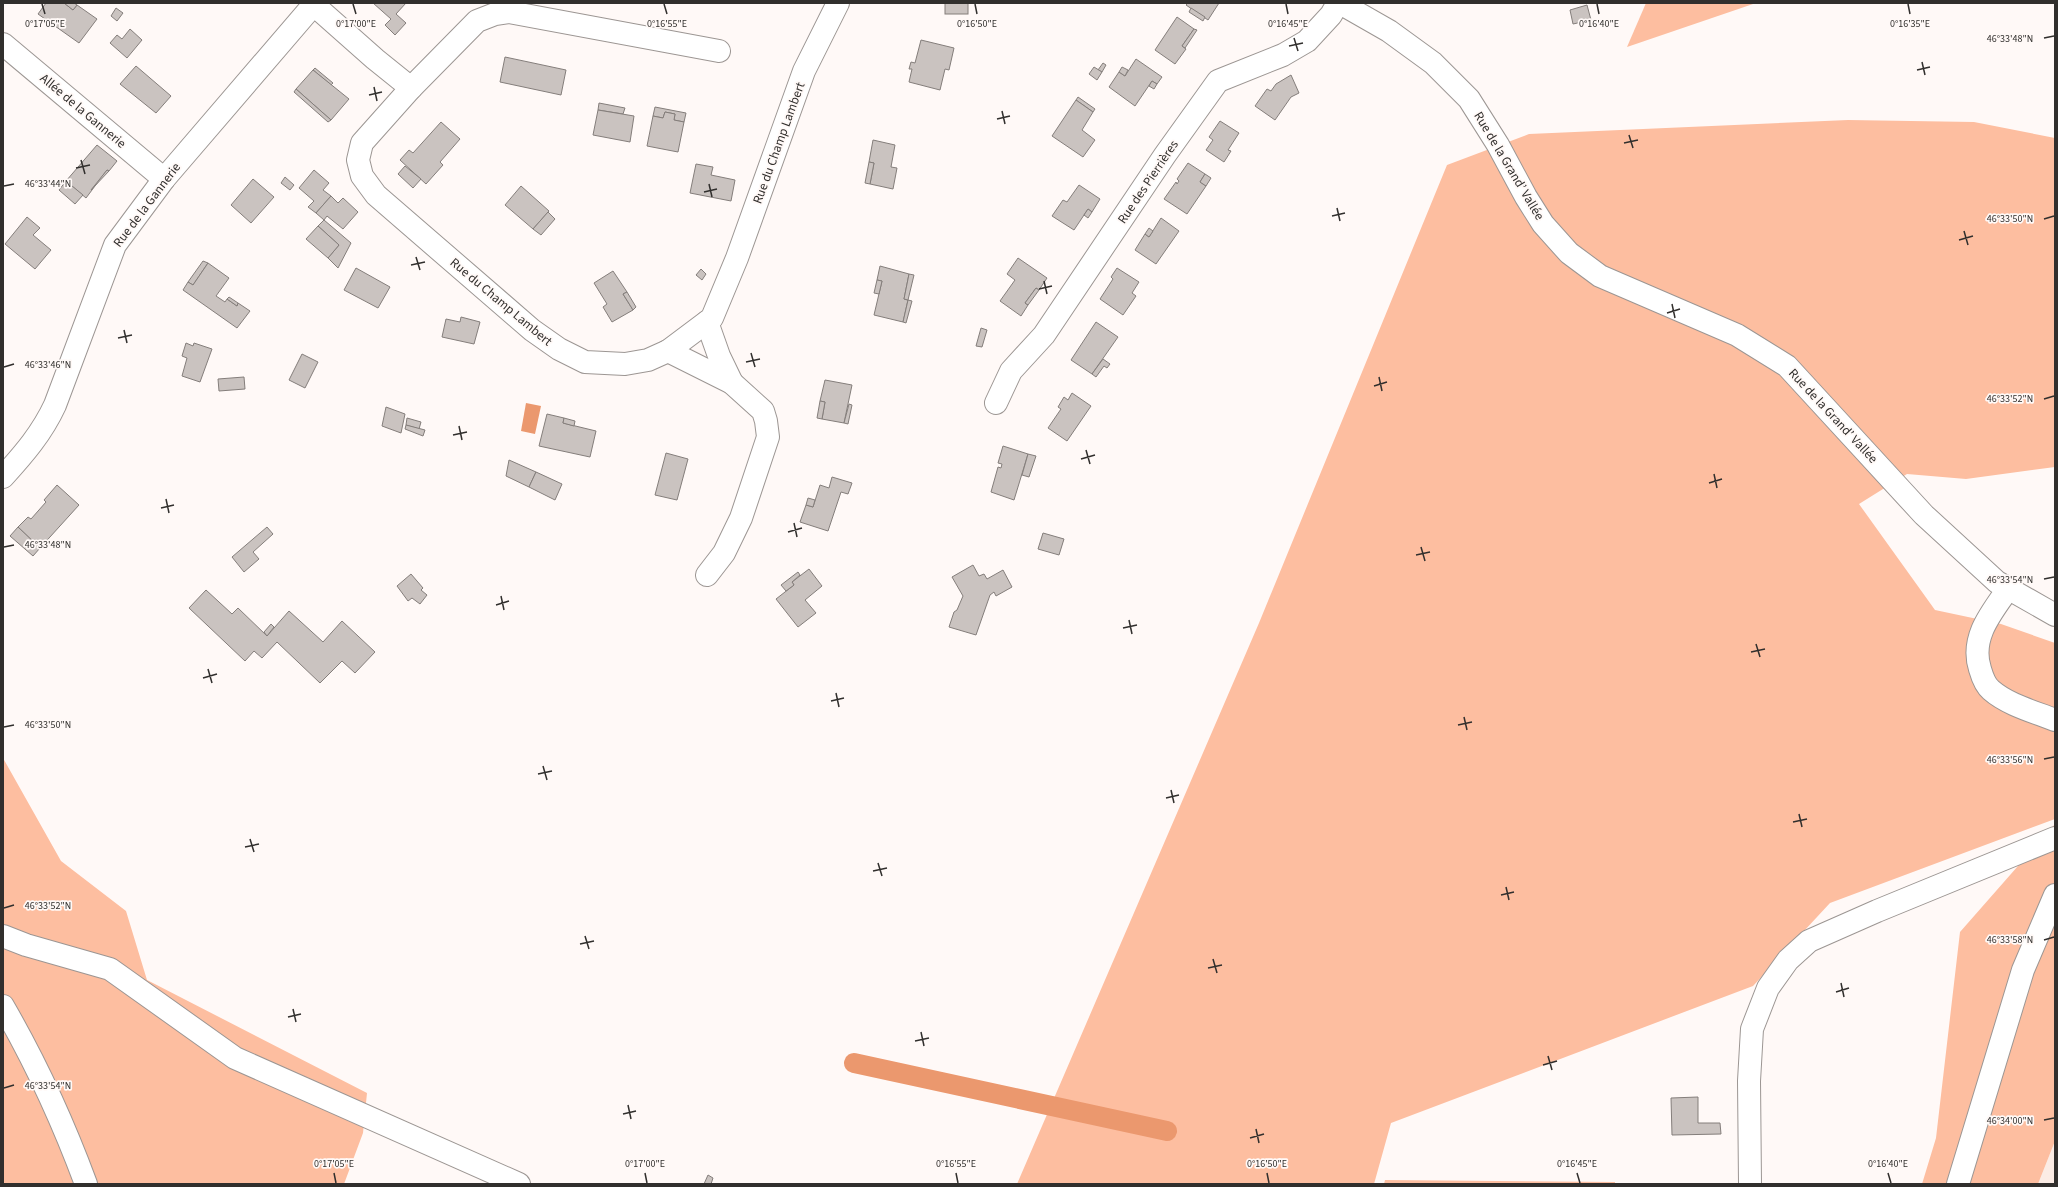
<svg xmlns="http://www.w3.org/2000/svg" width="2058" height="1187" viewBox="0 0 2058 1187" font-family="'Source Sans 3',sans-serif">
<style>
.built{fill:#fbece5}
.green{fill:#fdbea0}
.water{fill:#eb986e}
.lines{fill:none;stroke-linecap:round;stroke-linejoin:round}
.canal{stroke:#eb986e;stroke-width:20}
.building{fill:#cac3c0;stroke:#847e7b}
.minor-casing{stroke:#9c9693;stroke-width:24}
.minor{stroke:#fff;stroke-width:22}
.ticks{fill:none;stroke:#312f2d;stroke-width:1.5}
.labels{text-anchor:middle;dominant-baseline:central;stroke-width:3.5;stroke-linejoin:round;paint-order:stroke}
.street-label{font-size:13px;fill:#312f2d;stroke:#fff9f7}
.ticks-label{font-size:10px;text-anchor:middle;fill:#312f2d;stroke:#fff9f7;stroke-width:3.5;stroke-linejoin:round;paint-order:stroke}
</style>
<rect width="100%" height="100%" fill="#fff9f7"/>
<path class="built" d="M2055 1141V1184H2038Z"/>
<g class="green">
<path d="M1646 3H1756L1627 47Z"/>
<path d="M1848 120 1974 122 2055 138V467L1966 479 1907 474 1859 504 1935 610 2001 624 2055 643V819L1830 903 1753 986 1391 1123 1374 1184H1017L1259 623 1447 165 1529 134Z"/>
<path d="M3 758 61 861 126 911 147 980 367 1093 363 1133 344 1184H3Z"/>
<path d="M2055 824V1141L2038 1184H1922L1936 1138 1960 932Z"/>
<path d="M1385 1180 1615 1182V1184H1384Z"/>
</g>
<path class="water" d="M526 403 541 406 535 434 521 431Z"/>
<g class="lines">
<path class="canal" d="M854 1063 1167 1131"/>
</g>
<g class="building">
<path d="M46 3H64L73 10 77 5 97 19 79 43 38 14Z"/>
<path d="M64 3H74L77 5 73 10Z"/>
<path d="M373 3H406L396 14 406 23 395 35 385 25 391 19Z"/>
<rect x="945" y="3" width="23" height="11"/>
<path d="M1188 3H1219L1208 20 1186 5Z"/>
<path d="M1587 5 1591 20 1573 24 1570 10Z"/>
<path d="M116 8 123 13 117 21 111 16Z"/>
<path d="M1191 8 1205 17 1203 21 1189 12Z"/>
<path d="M1177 17 1194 29 1182 46 1186 49 1175 64 1155 50Z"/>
<path d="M130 29 142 40 127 58 110 43 117 35 122 39Z"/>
<path d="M1194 29 1197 30 1185 48 1182 46Z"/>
<path d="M921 40 954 48 949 70 945 69 940 90 909 82 912 69H909L911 62 915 63Z"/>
<path d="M505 57 566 70 561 95 500 82Z"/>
<path d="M1136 59 1162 77 1157 84 1152 81 1135 106 1109 87 1119 72 1125 76Z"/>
<path d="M1103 63 1106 65 1102 72 1098 70Z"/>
<path d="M136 66 171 96 156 113 120 84Z"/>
<path d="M1094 67 1102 72 1097 80 1089 74Z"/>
<path d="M1122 67 1128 70 1125 76 1119 72Z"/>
<path d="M315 68 333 83 331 85 313 70Z"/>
<path d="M313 70 349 99 331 120 296 89Z"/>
<path d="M1291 75 1299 93 1291 97 1275 120 1255 106 1267 89 1271 91 1276 84Z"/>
<path d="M1152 81 1157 84 1154 89 1149 86Z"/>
<path d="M296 89 331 120 328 122 294 92Z"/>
<path d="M1078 97 1095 109 1093 112 1076 100Z"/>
<path d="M1076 100 1093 112 1082 130 1095 140 1083 157 1052 136Z"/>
<path d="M599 103 625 108 623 114 598 110Z"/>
<path d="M655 107 686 113 684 122 674 120 675 114 665 112 663 118 653 116Z"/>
<path d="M598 110 634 116 630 142 593 135Z"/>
<path d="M665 112 675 114 674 120 684 122 678 152 647 146 653 116 663 118Z"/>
<path d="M1220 121 1239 133 1228 150 1231 151 1224 162 1206 150 1213 140 1209 137Z"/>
<path d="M441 122 460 139 440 162 443 165 426 184 400 160 409 150 413 153Z"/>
<path d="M873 140 895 145 891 167 897 168 893 189 870 184 874 163 869 162Z"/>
<path d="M97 145 117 161 109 171 107 170 86 198 66 181Z"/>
<path d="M869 162 874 163 870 184 865 183Z"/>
<path d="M1188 163 1205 174 1200 182 1206 186 1187 214 1164 199 1176 182 1177 184 1179 181 1177 179Z"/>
<path d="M696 164 713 167 711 175 735 180 731 201 690 193Z"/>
<path d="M405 166 421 179 413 188 398 174Z"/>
<path d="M107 170 109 171 91 190Z"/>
<path d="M314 170 329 183 323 190 331 196 316 213 308 207 314 201 299 188Z"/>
<path d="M1205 174 1211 178 1206 186 1200 182Z"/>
<path d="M285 177 294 185 290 190 281 183Z"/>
<path d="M253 179 274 197 251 223 231 205Z"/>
<path d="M66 181 83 195 75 204 59 190Z"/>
<path d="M1079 185 1100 199 1092 212 1088 209 1074 230 1052 216 1063 200 1067 202Z"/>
<path d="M521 186 549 211 533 229 505 205Z"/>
<path d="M331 196 338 203 343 198 358 212 343 229 327 216 324 220 316 213Z"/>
<path d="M1088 209 1092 212 1088 218 1084 215Z"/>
<path d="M548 212 555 219 541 235 533 229Z"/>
<path d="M27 217 40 228 33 235 51 250 35 269 5 244Z"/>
<path d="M1161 218 1179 231 1156 264 1135 250 1145 234 1149 237Z"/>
<path d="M324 220 351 243 338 268 328 258 339 245 318 226Z"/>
<path d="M318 226 339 245 328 258 306 239Z"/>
<path d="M1149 228 1153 231 1149 237 1145 234Z"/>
<path d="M1018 258 1047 278 1039 290 1036 288 1025 303 1028 305 1021 316 1000 301 1015 280 1007 274Z"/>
<path d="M203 261 208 263 193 285 188 282Z"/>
<path d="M208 263 229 278 216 296 225 302 227 299 237 306 238 303 250 311 237 328 183 290 188 282 193 285Z"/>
<path d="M880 266 909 274 904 299 908 300 903 322 874 315 882 281 877 280Z"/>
<path d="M356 268 390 287 378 308 344 290Z"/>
<path d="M1117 268 1139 282 1132 293 1136 296 1123 315 1100 299 1113 279 1111 277Z"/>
<path d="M701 269 706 274 702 280 696 275Z"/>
<path d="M613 271 627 292 623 294 633 310 612 322 603 307 607 304 594 283Z"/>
<path d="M909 274 914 275 908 300 904 299Z"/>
<path d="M877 280 882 281 879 294 874 293Z"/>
<path d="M1036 288 1039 290 1028 305 1025 303Z"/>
<path d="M627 292 636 307 633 310 623 294Z"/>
<path d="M229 297 238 303 237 306 227 299Z"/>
<path d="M908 300 912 301 906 323 903 322Z"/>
<path d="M461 317 480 322 474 344 442 337 446 319 460 322Z"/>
<path d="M1096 322 1118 337 1092 374 1071 360Z"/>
<path d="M981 328 987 330 982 347 976 346Z"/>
<path d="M186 343 193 346 194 343 212 349 200 382 182 376 187 358 182 356Z"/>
<path d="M302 354 318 362 305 388 289 380Z"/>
<path d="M1103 359 1110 364 1107 368 1104 366 1096 377 1092 374Z"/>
<path d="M244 377 245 389 219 391 218 379Z"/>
<path d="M825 380 852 385 844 423 822 419 825 402 820 401Z"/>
<path d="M1072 393 1091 406 1067 441 1048 428 1061 409 1058 407 1064 397 1068 400Z"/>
<path d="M820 401 825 402 822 419 817 418Z"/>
<path d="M849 404 852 405 848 424 844 423Z"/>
<path d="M386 407 405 414 401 433 382 426Z"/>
<path d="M547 414 564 418 563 423 596 431 590 457 539 446Z"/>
<path d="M407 418 421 422 419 429 406 425Z"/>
<path d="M564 418 575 421 574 426 563 423Z"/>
<path d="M406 425 425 430 423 436 405 429Z"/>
<path d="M1003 446 1028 454 1014 500 991 492 998 467 1001 468 1002 464 998 463Z"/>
<path d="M666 453 688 459 677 500 655 495Z"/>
<path d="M1028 454 1036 456 1029 477 1022 475Z"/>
<path d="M509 460 536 472 529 487 506 476Z"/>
<path d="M536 472 562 484 555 500 529 487Z"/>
<path d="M832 477 852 483 848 494 841 492 828 531 800 522 806 505 813 507 820 485 829 488Z"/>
<path d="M57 485 79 505 40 548 18 527 28 517 31 519 46 502 44 500Z"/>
<path d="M808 498 815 500 813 507 806 505Z"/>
<path d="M18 527 40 548 33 556 10 536Z"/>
<path d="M267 527 273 534 253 552 259 559 244 572 232 557Z"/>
<path d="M1043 533 1064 539 1059 555 1038 549Z"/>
<path d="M973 565 979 576 984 574 987 579 1003 570 1012 587 996 596 994 592 990 595 976 635 949 627 954 612 957 610 963 596 952 577Z"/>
<path d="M809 569 822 586 805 600 816 613 798 627 776 599 794 585 792 582Z"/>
<path d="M798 572 800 575 792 582 794 585 786 591 781 585Z"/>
<path d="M411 574 423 588 421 590 427 595 420 604 412 598 408 601 397 586Z"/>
<path d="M206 590 232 614 238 608 267 636 289 611 323 642 342 621 375 652 355 673 342 661 320 683 277 642 262 658 254 651 245 661 189 608Z"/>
<path d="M271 624 274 627 267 636 264 632Z"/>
<path d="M1698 1097V1123H1720L1721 1134 1672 1135 1671 1098Z"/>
<path d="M708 1175 713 1178 711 1184H704Z"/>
</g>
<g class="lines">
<defs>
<g id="minor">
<path d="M1340 3 1389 31 1433 63 1469 99 1498 145 1526 197 1543 224 1569 253 1600 276 1737 335 1787 366 1924 515 1997 582 2055 615"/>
<path d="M314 5 375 59 411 88"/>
<path d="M3 44 164 179"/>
<path d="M719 51 509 12 495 14 477 21 411 88 362 143 358 160 362 176 376 195 532 330 559 349 585 362 625 364 648 360 668 351 712 318 737 258 804 71 838 3"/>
<path d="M707 322 719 356 732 383"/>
<path d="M668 351 732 383 763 411 766 421 768 437 741 518 724 553 707 575"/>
<path d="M996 403 1011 371 1044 335 1165 155 1218 81 1283 55 1307 41 1331 15 1338 3"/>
<path d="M3 477C24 454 42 433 55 405L115 245 164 179 315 3"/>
<path d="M2008 589C1991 613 1970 638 1980 669 1982 676 1985 685 1991 690 2008 705 2035 712 2055 720"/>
<path d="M3 936 26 945 110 969 235 1058 519 1184"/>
<path d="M3 1006C36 1063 63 1122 86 1184"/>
<path d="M1750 1184 1749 1081 1752 1029 1768 988 1788 960 1809 941 1877 911 2055 838"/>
<path d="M1958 1184 2023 970 2055 895"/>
</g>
</defs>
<use href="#minor" class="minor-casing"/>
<use href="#minor" class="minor"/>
</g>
<path class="ticks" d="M42 4 45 14M353 4 356 14M664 4 667 14M975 4 977 14M1286 4 1288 14M1597 4 1599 14M1908 4 1910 14M1294 38 1298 51M2044 38 2054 36M1289 46 1303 43M1922 62 1925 75M1917 70 1930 67M374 87 377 101M369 95 382 92M1002 111 1005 124M997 119 1010 116M1629 135 1633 148M1624 143 1638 140M81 160 85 174M76 168 90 165M709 184 712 197M4 186 14 184M704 192 717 189M1337 208 1340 221M1332 216 1345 213M2044 219 2054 216M1964 231 1968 245M1959 240 1973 236M416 257 420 270M411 265 425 262M1044 281 1047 294M1039 289 1052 286M1672 304 1675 318M1667 313 1680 309M124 330 127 343M118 338 132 335M751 353 755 367M746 362 760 359M4 367 14 364M1379 377 1382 391M1374 386 1387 382M2044 399 2054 396M459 426 462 440M453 435 467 432M1086 450 1090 464M1081 459 1095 455M1714 474 1717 488M1709 483 1722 479M166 499 169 513M161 508 174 505M794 523 797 537M788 532 802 528M4 547 14 545M1421 547 1425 561M1416 555 1430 552M2044 579 2054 577M501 596 504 610M496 605 509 601M1129 620 1132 634M1123 628 1137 625M1756 644 1760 657M1751 652 1765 649M208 669 212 683M203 678 217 674M836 693 839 707M831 701 844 698M1464 717 1467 730M1458 725 1472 722M4 727 14 725M2044 759 2054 757M543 766 547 780M538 774 552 771M1171 790 1174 803M1166 798 1179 795M1799 814 1802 827M1793 822 1807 819M250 839 254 852M245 847 259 844M878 863 882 876M873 871 887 868M1506 887 1509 900M1501 895 1514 892M4 908 14 905M585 936 589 949M2044 940 2054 937M580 944 594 941M1213 959 1217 973M1208 968 1222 965M1841 983 1844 997M1836 992 1849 988M293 1009 296 1022M288 1017 301 1014M921 1032 924 1046M915 1041 929 1038M1548 1056 1552 1070M1543 1065 1557 1061M4 1088 14 1085M628 1105 631 1119M623 1114 636 1111M2044 1120 2054 1118M1256 1129 1259 1143M1250 1138 1264 1134M334 1173 336 1183M645 1173 647 1183M956 1173 958 1183M1267 1173 1269 1183M1577 1173 1580 1183M1888 1173 1891 1183"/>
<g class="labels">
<g class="street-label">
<text transform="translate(83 111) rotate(40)">Allée de la Gannerie</text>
<text transform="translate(779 143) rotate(-70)">Rue du Champ Lambert</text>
<text transform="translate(1509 166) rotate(59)">Rue de la Grand’ Vallée</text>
<text transform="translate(1148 182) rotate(-56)">Rue des Pierrières</text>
<text transform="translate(147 205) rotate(-53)">Rue de la Gannerie</text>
<text transform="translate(501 302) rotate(40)">Rue du Champ Lambert</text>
<text transform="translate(1833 416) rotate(47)">Rue de la Grand’ Vallée</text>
</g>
</g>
<g class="ticks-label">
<text x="45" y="27">0°17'05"E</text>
<text x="356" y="27">0°17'00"E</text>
<text x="667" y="27">0°16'55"E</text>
<text x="977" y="27">0°16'50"E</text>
<text x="1288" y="27">0°16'45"E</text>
<text x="1599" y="27">0°16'40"E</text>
<text x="1910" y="27">0°16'35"E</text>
<text x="2010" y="42">46°33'48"N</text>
<text x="48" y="187">46°33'44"N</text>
<text x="2010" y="222">46°33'50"N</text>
<text x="48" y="368">46°33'46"N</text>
<text x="2010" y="402">46°33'52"N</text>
<text x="48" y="548">46°33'48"N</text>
<text x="2010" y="583">46°33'54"N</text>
<text x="48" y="728">46°33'50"N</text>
<text x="2010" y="763">46°33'56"N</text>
<text x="48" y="909">46°33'52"N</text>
<text x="2010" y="943">46°33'58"N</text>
<text x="48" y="1089">46°33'54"N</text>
<text x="2010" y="1124">46°34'00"N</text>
<text x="334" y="1167">0°17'05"E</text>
<text x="645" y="1167">0°17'00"E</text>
<text x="956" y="1167">0°16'55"E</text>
<text x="1267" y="1167">0°16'50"E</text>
<text x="1577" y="1167">0°16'45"E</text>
<text x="1888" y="1167">0°16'40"E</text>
</g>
<rect width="2058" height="1187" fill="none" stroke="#312f2d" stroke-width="8"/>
</svg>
